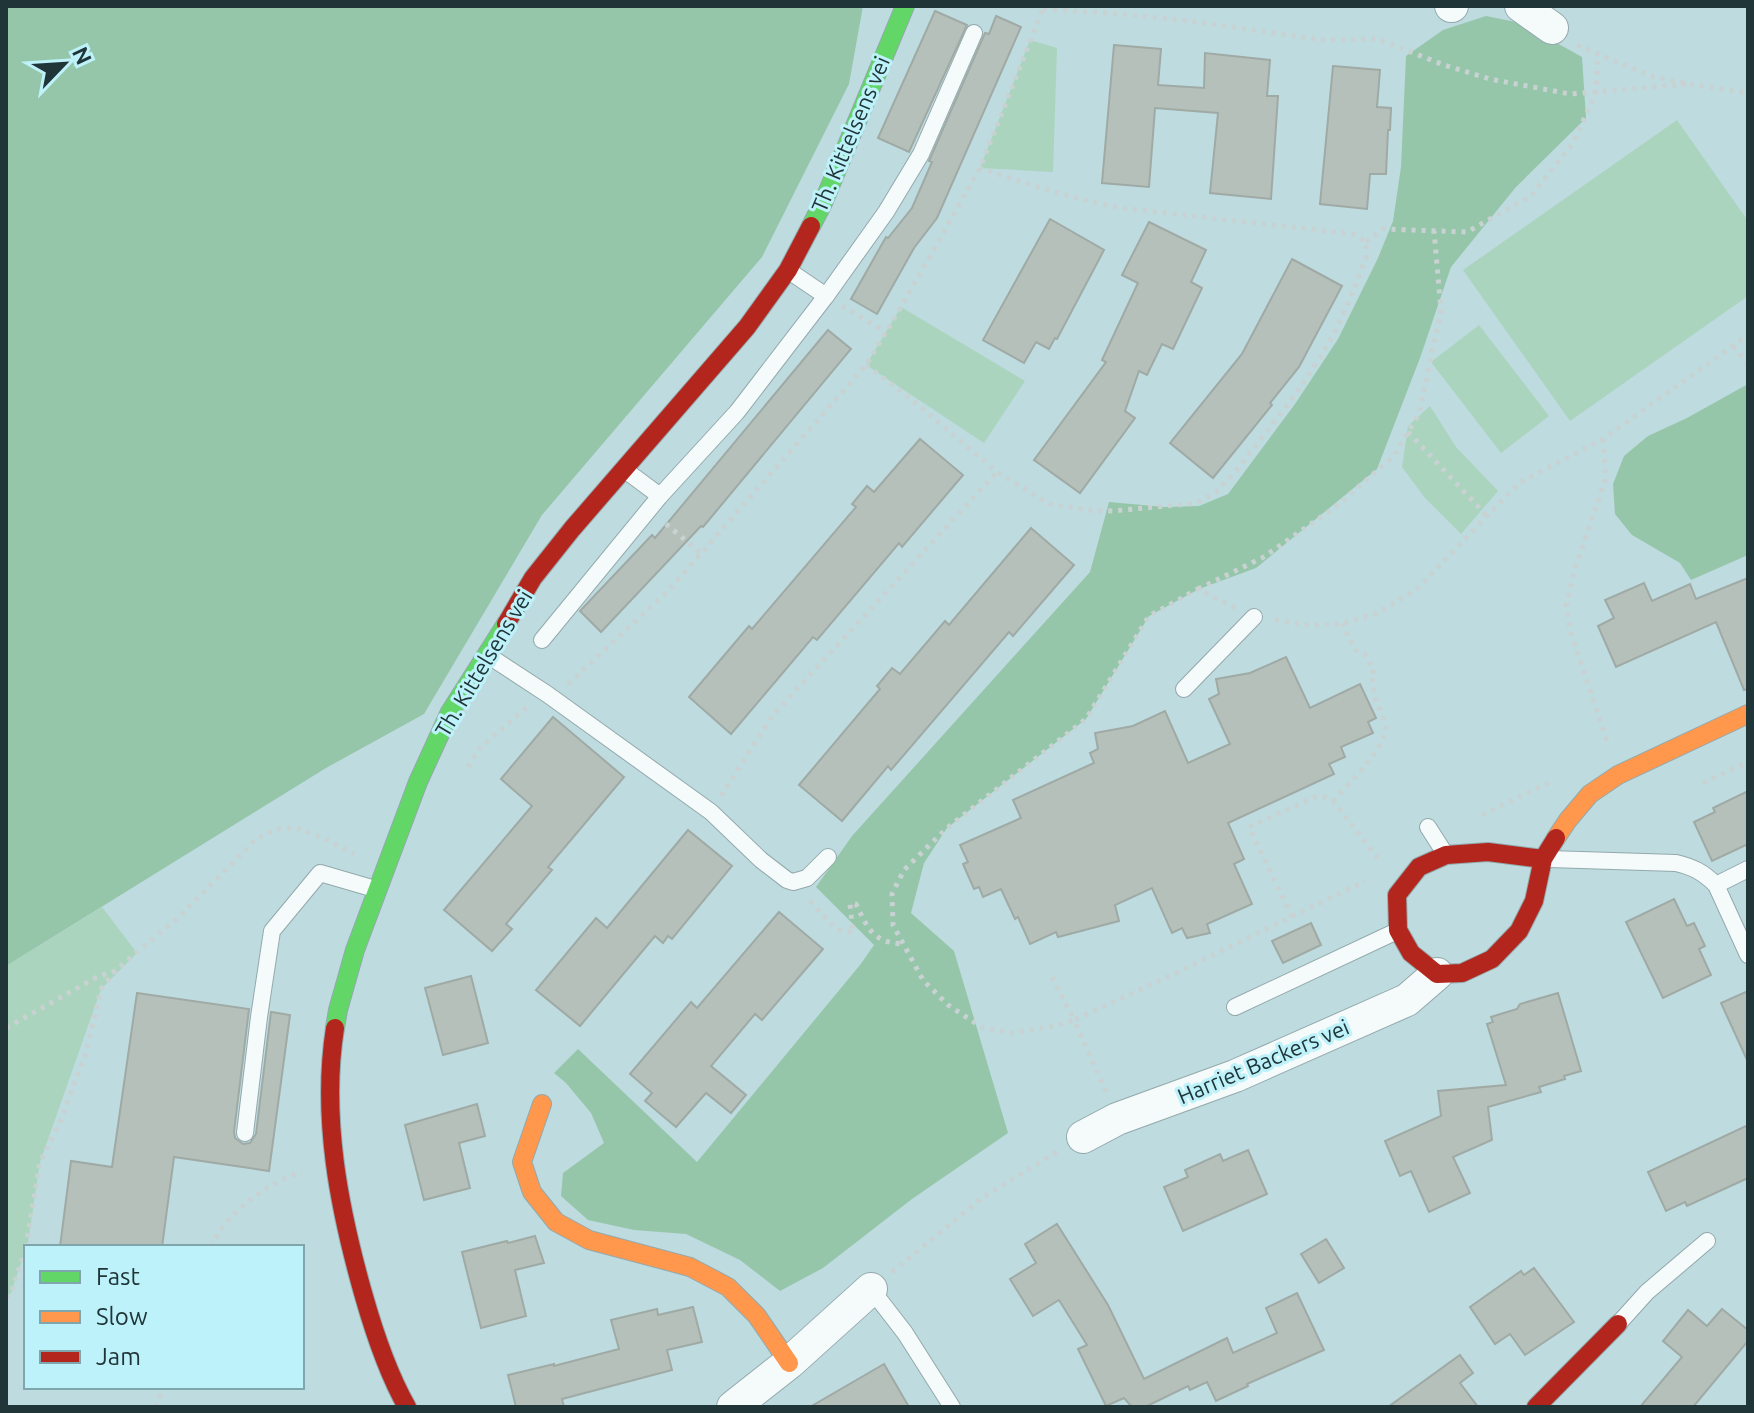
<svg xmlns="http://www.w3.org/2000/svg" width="1754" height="1413" viewBox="0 0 1754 1413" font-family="Ubuntu,sans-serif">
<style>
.green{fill:#abd4be}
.forest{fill:#96c6aa}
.building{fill:#b5c0bb;stroke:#9faaa5;stroke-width:2}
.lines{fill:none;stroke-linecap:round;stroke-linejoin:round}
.lane-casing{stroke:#93a9ac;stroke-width:18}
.street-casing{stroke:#93a9ac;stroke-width:34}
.fast-casing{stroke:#93a9ac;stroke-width:20}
.slow-casing{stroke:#93a9ac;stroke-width:20}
.jam-casing{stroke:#93a9ac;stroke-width:20}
.path{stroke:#c9d2d2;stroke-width:5;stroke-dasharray:4 6;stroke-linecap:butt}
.lane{stroke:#f5fafa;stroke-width:16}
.street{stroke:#f5fafa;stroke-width:32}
.fast{stroke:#63d668;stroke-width:18}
.slow{stroke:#ff974d;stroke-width:18}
.jam{stroke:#b3261e;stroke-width:18}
.labels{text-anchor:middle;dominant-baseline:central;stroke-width:6;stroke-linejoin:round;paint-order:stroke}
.street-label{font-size:22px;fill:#203538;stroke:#bef2fa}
</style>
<rect width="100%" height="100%" fill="#bedbe0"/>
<g class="green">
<path d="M1030 40 1057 48 1053 172 980 168Z"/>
<path d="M1677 120 1748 221V296L1570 421 1463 270Z"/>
<path d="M901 307 1025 381 984 443 866 365Z"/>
<path d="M1479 325 1549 416 1501 453 1431 362Z"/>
<path d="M1430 406 1456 447 1498 491 1461 534 1425 498 1402 467 1408 426Z"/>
<path d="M102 907 137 953 101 989 40 1162 28 1242 11 1293 6 1297V966Z"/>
</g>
<g class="forest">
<path d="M6 6H863L849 84 762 257 542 515 424 714 326 768 6 966Z"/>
<path d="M1486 16 1521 23 1582 57 1586 118 1516 187 1451 267 1420 358 1377 469 1256 568 1199 589 1149 616 1086 719 947 828 924 863 911 913 954 951 1008 1133 912 1199 823 1268 780 1291 740 1260 686 1234 634 1230 588 1220 561 1196 563 1173 604 1143 591 1113 566 1083 554 1073 578 1049 697 1162 860 965 874 945 816 887 852 836 1090 572 1109 502 1165 507 1199 506 1228 494 1295 404 1338 339 1378 258 1393 221 1401 167 1406 56 1443 30Z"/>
<path d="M1748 384V555L1691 580 1680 563 1632 535 1615 514 1613 484 1624 456 1648 436 1687 418Z"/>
</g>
<g class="building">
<path d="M935 11 967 25 909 152 878 138Z"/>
<path d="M996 16 1021 27 937 218 914 248 877 314 851 299 886 237 888 238 912 208 932 162 929 161 985 33 989 34Z"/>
<path d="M1114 45 1161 49 1158 85 1204 88 1205 53 1270 60 1267 96H1278L1271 199 1210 193 1218 113 1155 108 1149 187 1102 183Z"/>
<path d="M1333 66 1380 70 1377 107 1391 108 1390 130H1388L1386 174H1370L1367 209 1320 204Z"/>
<path d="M1050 219 1104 250 1057 339 1055 338 1049 349 1036 342 1024 363 983 340Z"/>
<path d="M1149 222 1206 250 1191 282 1202 288 1173 349 1162 344 1147 375 1139 371 1125 411 1135 418 1080 493 1034 460 1106 362 1102 360 1138 283 1122 275Z"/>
<path d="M1292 259 1342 286 1299 367 1270 403 1272 405 1213 478 1170 443 1242 354Z"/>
<path d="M828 330 851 349 703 527 701 526 601 632 580 611 652 535 655 538Z"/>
<path d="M920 439 963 475 902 547 899 543 817 640 813 637 731 734 689 697 749 626 752 629 856 507 852 504 867 486 874 492Z"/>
<path d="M1031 528 1074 565 1013 636 1009 632 891 770 888 766 842 821 799 785 880 689 877 686 892 668 900 674 945 621 949 625Z"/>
<path d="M1748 578V689L1744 690 1716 622 1616 667 1598 626 1614 618 1605 600 1644 583 1652 601 1690 584 1696 599Z"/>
<path d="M1286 657 1310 708 1360 684 1376 718 1368 722 1373 733 1341 747 1345 757 1329 764 1334 774 1228 823 1244 859 1234 864 1252 904 1207 924 1210 933 1187 938 1182 928 1172 933 1152 888 1115 905 1119 921 1058 937 1056 932 1030 944 1018 917 1015 919 1001 889 983 897 979 887 974 889 963 864 968 862 960 845 1021 818 1013 800 1094 763 1090 753 1098 749 1095 733 1133 726 1165 711 1188 763 1230 744 1209 699 1219 694 1216 679 1250 673Z"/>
<path d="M553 717 624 777 548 867 552 870 506 924 512 929 492 951 444 910 532 806 501 779Z"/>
<path d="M1748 791V844L1712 861 1694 822 1715 812 1713 808Z"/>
<path d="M688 830 732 866 672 939 668 936 663 943 655 936 580 1026 536 990 596 918 607 928Z"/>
<path d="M1674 899 1687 926 1694 923 1705 946 1699 949 1711 975 1663 998 1626 922Z"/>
<path d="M779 912 823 949 762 1020 755 1014 711 1066 746 1095 731 1113 706 1093 676 1127 645 1101 652 1093 630 1074 691 1002 697 1008Z"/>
<path d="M1311 923 1321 945 1283 963 1272 941Z"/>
<path d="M471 976 488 1043 443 1055 425 988Z"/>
<path d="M1748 991V1062L1721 1003Z"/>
<path d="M137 993 249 1009 234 1132 235 1138 243 1144 250 1143 256 1134 271 1012 290 1015 269 1171 174 1157 162 1247H60L71 1161 112 1167Z"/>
<path d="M1558 993 1581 1071 1564 1076 1565 1079 1539 1087 1541 1092 1488 1107 1492 1140 1453 1157 1470 1193 1429 1212 1411 1171 1400 1176 1385 1141 1441 1116 1438 1091 1506 1085 1487 1024 1493 1022 1491 1017 1517 1009 1520 1004Z"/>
<path d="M477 1104 485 1136 459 1143 470 1188 424 1200 405 1125Z"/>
<path d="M1748 1125V1178L1687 1206 1685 1202 1666 1211 1648 1172Z"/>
<path d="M1248 1150 1267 1194 1183 1231 1164 1187 1188 1177 1185 1170 1220 1154 1223 1161Z"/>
<path d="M1057 1224 1108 1305 1144 1379 1227 1338 1233 1353 1277 1333 1266 1308 1297 1293 1324 1350 1247 1384 1248 1386 1216 1401 1207 1382 1190 1390 1188 1386 1145 1407H1132L1124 1398 1106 1406 1078 1349 1087 1345 1059 1300 1033 1316 1010 1279 1036 1263 1025 1244Z"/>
<path d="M535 1236 544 1263 515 1270 526 1316 481 1328 462 1252 507 1241 508 1243Z"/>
<path d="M1326 1239 1344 1268 1319 1283 1301 1254Z"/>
<path d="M1534 1268 1574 1322 1525 1355 1510 1334 1495 1344 1470 1307 1521 1271 1524 1275Z"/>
<path d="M693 1307 702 1342 667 1350 672 1370 562 1399 564 1407H516L508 1375 554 1364V1366L619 1349 611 1320 657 1309 658 1315Z"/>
<path d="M1722 1309 1748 1330V1341L1693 1407H1640L1682 1357 1663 1341 1688 1310 1707 1326Z"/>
<path d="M1460 1355 1473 1373 1460 1383 1478 1407H1388Z"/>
<path d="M884 1364 909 1407H810Z"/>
</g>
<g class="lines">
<defs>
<g id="lane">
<path d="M789 271 826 296"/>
<path d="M625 470 660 496"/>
<path d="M542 640 660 496 737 412 826 296 886 212 921 154 974 33"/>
<path d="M489 656 547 694 711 812 761 860 787 880 793 882 807 878 828 857"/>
<path d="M1184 689 1254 617"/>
<path d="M1428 827 1444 852"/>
<path d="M1549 859 1676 863C1693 867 1703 872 1716 885L1748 955"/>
<path d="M1716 885 1748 869"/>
<path d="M1235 1007 1397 931"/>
<path d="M245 1133 259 1017 272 931 320 873 375 889"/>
<path d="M871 1289 905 1333 952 1407"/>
<path d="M1619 1323 1647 1292 1707 1241"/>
</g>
<g id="street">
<path d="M1451 6H1452"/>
<path d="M1521 6 1552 28"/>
<path d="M1083 1137 1117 1119 1235 1076 1407 1000 1437 974"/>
<path d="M733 1407 789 1363 871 1289"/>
</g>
<g id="fast">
<path d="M811 226 823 203 905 6"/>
<path d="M335 1028 338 1010 355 950 418 782 450 712 506 624"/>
</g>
<g id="slow">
<path d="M1556 838 1568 820 1590 794 1618 775 1748 714"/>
<path d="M542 1104 522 1162 532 1192 556 1222 589 1240 690 1267 728 1287 757 1316 789 1363"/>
</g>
<g id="jam">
<path d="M506 624 533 578 572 529 747 327 788 270 811 226"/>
<path d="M1543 859 1488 852 1446 855 1419 867 1397 895 1398 930 1411 953 1437 974 1462 973 1492 959 1519 931 1534 901 1543 859 1556 838"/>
<path d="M335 1028C321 1117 339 1208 363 1293 374 1332 387 1372 407 1407"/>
<path d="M1536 1407 1618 1324"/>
</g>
</defs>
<use href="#lane" class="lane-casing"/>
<use href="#street" class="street-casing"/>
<use href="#fast" class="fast-casing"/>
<use href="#slow" class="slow-casing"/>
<use href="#jam" class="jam-casing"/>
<g class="path">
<path d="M1043 9 1121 14 1189 21 1323 40 1378 39 1444 65 1490 79 1570 94 1689 84"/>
<path d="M1577 45 1651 76 1689 84 1748 93"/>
<path d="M1366 242 1383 229 1467 232 1531 196 1573 143 1596 93 1598 54"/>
<path d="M842 306 886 332"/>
<path d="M1733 346 1748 364"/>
<path d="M866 365 910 398 997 472 1049 504 1088 510 1113 511 1197 503 1216 492 1236 471 1295 395 1318 361 1335 332 1351 297 1366 257V242L1353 234 1122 208C1073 199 1027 184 980 168"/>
<path d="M1408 432 1487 516"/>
<path d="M1603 439 1606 477 1574 572 1566 606 1571 634 1607 741"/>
<path d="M666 524 702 554"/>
<path d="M1198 589 1262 558 1334 508 1393 457 1419 414 1441 310 1434 231"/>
<path d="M1275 620 1309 625 1341 624 1378 613 1418 588 1519 483 1603 439 1748 335"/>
<path d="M568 684 668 591 866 365 901 307 980 168 1044 6"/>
<path d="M468 767 479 749 528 706"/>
<path d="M1703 783 1748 762"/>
<path d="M721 796 772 716 997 472"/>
<path d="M1333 801C1346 786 1388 747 1386 726 1384 716 1378 707 1375 697 1372 687 1375 685 1370 673L1374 671 1365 654 1355 650 1342 624"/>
<path d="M1482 815 1552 781"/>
<path d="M810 901 836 929 853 933 850 904H856C868 929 873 942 902 944"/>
<path d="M1292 917 1249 827 1315 797H1324L1333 801 1380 861"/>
<path d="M1052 977 1074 1020 1055 1026 1011 1033 983 1028 948 1005 923 980 893 925 892 894 904 870 947 828 1086 719 1149 616 1198 589 1235 608"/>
<path d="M6 1028 97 977 115 971"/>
<path d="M1106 1092 1074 1020 1176 973 1365 881"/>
<path d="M26 1247 40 1162 60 1122 86 1053 101 989 115 971 181 915 257 838 278 829 297 828 327 840 354 854"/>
<path d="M211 1247C226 1214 267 1182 302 1172"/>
<path d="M892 1272 982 1198 1058 1151"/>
<path d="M6 1298 11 1293 26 1248"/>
<path d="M155 1407 164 1387"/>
</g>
<use href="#lane" class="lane"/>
<use href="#street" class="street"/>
<use href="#fast" class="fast"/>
<use href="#slow" class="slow"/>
<use href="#jam" class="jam"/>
</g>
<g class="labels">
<g class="street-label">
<text transform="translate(850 134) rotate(-67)">Th. Kittelsens vei</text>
<text transform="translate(483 663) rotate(-59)">Th. Kittelsens vei</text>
<text transform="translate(1263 1061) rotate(-23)">Harriet Backers vei</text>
</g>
</g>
<rect width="1754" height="1413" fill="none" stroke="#203538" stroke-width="16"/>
<rect x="24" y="1245" width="280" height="144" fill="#bef2fa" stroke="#7fa6ac" stroke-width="2"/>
<rect x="40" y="1271" width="40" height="12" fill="#63d668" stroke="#7fa6ac" stroke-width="2"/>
<text x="96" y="1285" font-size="24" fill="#203538">Fast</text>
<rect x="40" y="1311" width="40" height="12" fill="#ff974d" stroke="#7fa6ac" stroke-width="2"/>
<text x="96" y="1325" font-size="24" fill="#203538">Slow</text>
<rect x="40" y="1351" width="40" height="12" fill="#b3261e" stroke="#7fa6ac" stroke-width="2"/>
<text x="96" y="1365" font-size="24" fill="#203538">Jam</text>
<g transform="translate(64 64) rotate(65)" stroke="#bef2fa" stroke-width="6" paint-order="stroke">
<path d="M0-6L14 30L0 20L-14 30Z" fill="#203538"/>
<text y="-12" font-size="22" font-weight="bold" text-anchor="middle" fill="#203538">N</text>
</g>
</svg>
